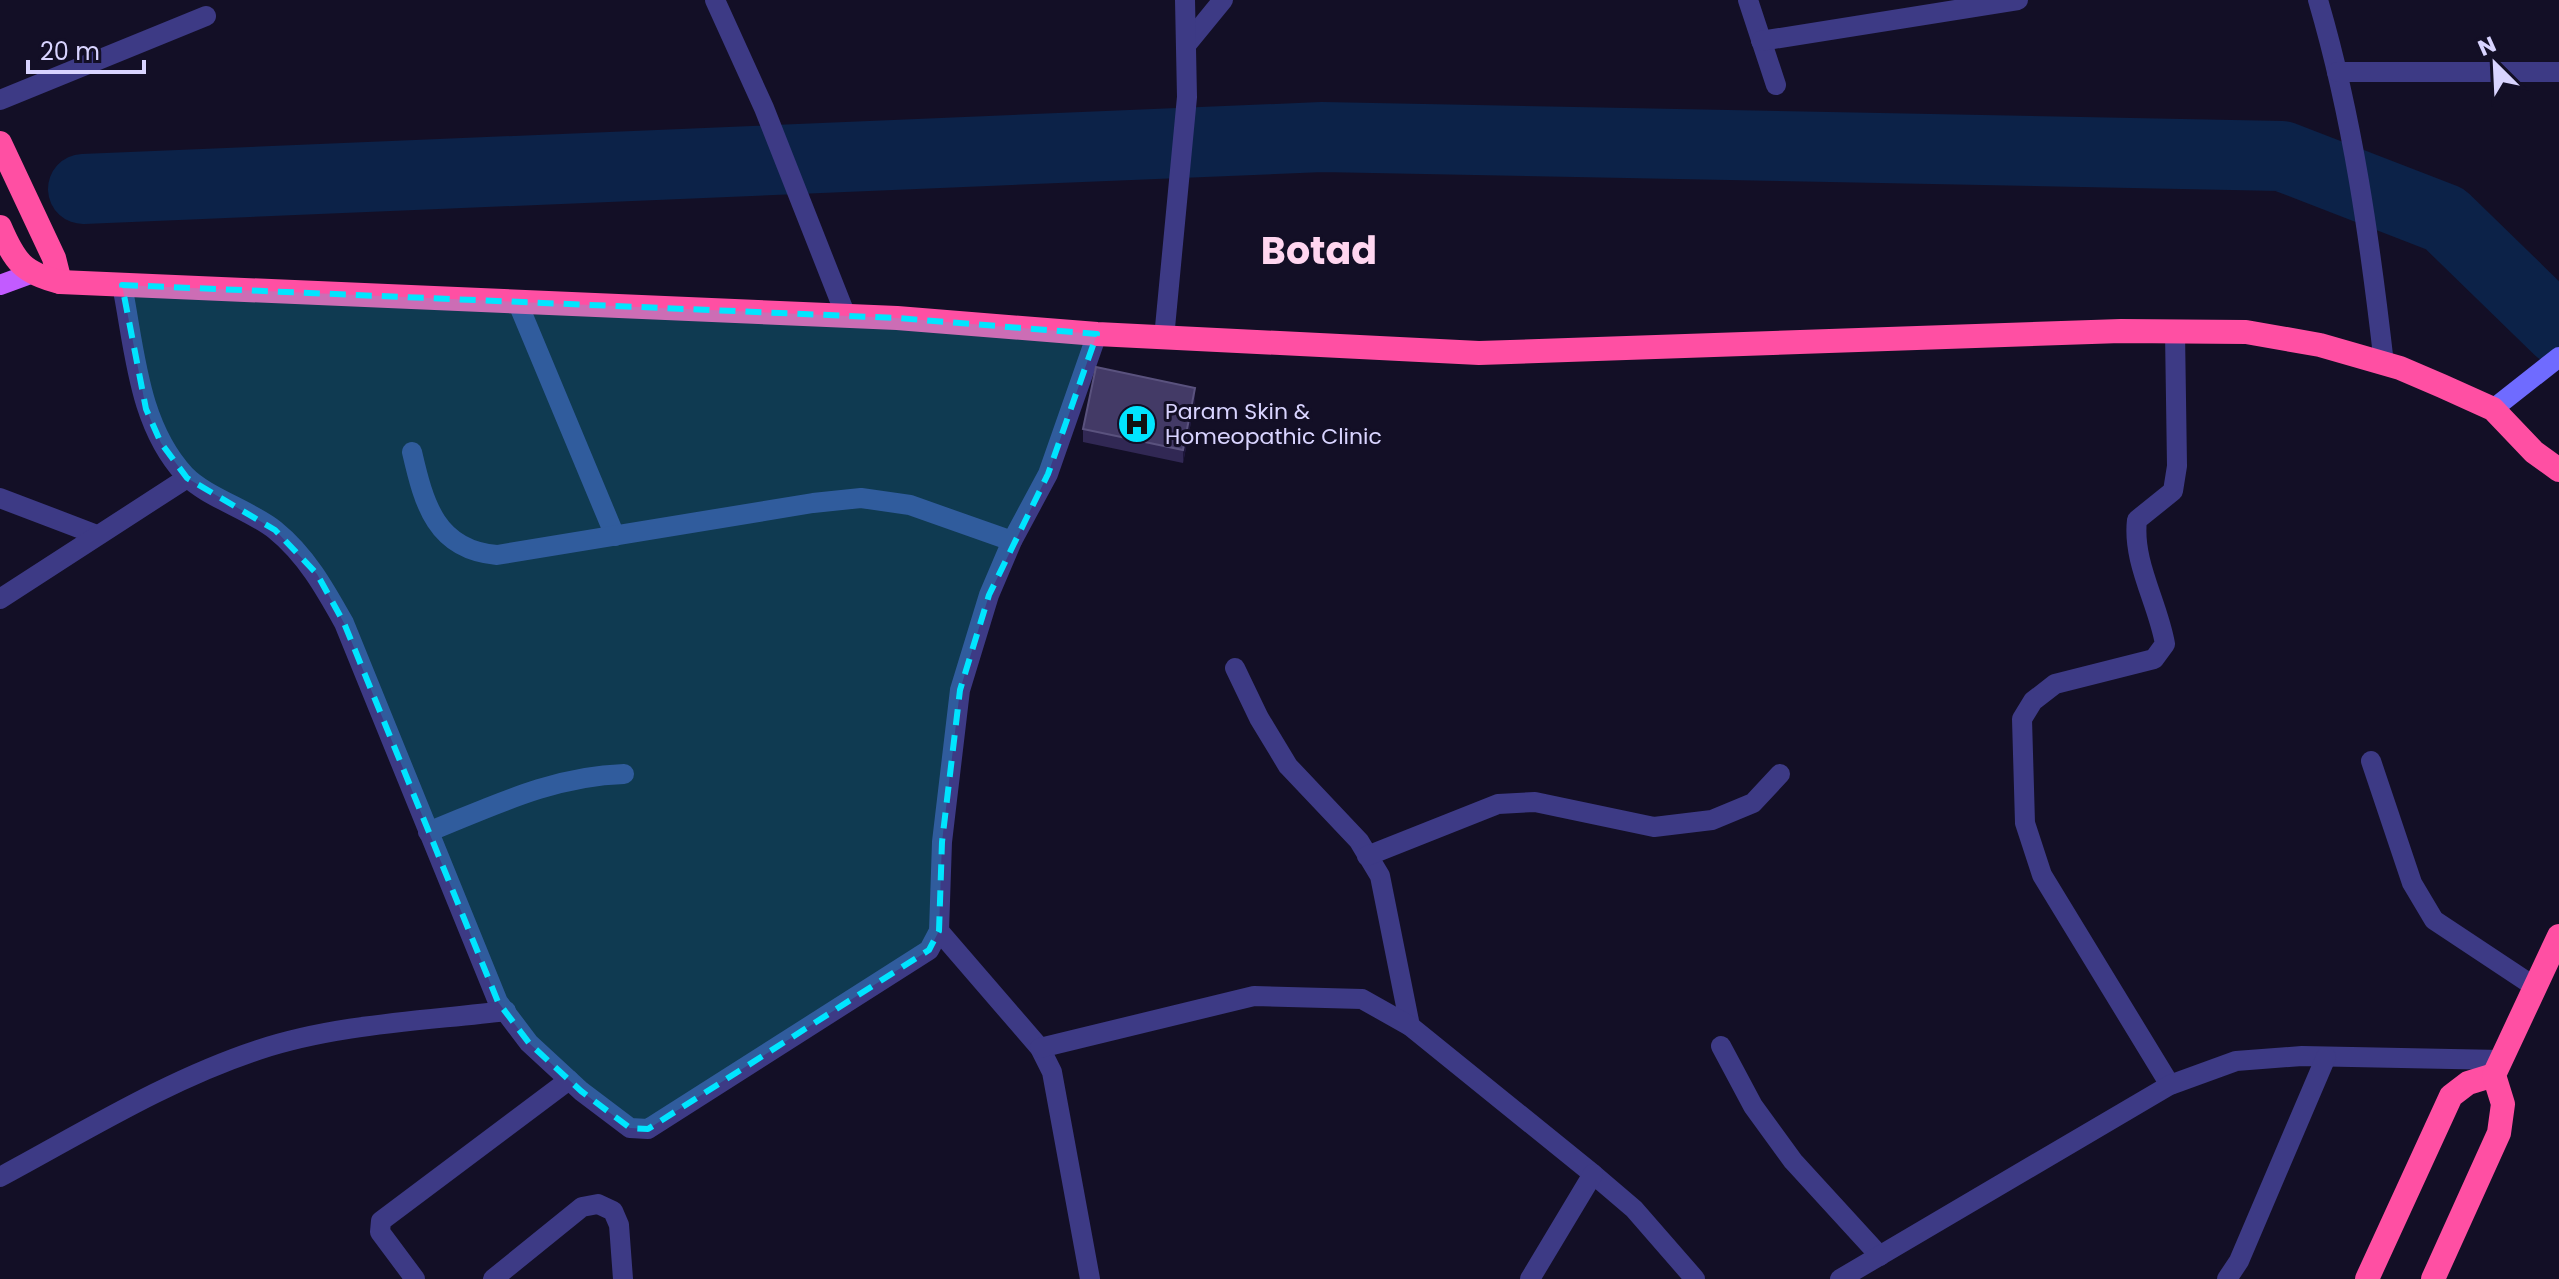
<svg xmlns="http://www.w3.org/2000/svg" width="2559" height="1279" viewBox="0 0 2559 1279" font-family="Poppins,sans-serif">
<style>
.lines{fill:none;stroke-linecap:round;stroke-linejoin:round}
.river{stroke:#0c2248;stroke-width:70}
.street{stroke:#3d3a85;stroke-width:20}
.secondary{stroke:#6f6bff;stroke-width:20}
.primary{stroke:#c25bff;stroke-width:20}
.highway{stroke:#ff4fa3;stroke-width:24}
.wall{fill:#312854}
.shaded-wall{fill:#1d163a}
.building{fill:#433a66;stroke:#5a527e;stroke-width:2}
.marked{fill:#00e5ff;fill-opacity:0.2;stroke:#00e5ff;stroke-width:6;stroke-dasharray:16 10;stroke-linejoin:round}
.labels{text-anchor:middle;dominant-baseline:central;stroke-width:6;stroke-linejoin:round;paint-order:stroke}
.poi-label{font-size:22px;fill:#d9d4ff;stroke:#130f26;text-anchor:start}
.town-label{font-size:38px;font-weight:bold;fill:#ffd6f0;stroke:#130f26}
</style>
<rect width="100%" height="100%" fill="#130f26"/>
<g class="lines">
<path class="river" d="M83 189 1322 137 2282 156 2445 219 2559 330"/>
<g class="street">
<path d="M715 0 764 108 846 316"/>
<path d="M1748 0 1776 85"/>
<path d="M2318 0C2353 119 2370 241 2384 364"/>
<path d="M1761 41 2018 0"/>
<path d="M1187 44 1223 0"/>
<path d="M2337 72H2559"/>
<path d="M0 100 206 16"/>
<path d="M122 285C135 350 138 424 185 475 206 497 250 510 275 530 306 555 325 589 344 623L498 1002 529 1043 581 1091 630 1128 648 1129 929 950 939 931 942 842 960 690 989 595 1012 541 1048 474 1097 334"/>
<path d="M517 301 615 536"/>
<path d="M1164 338 1187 97 1185 0"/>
<path d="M412 452C424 504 436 550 497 555L813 503 861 498 910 505 1012 541"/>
<path d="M0 498 97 535"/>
<path d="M0 599 187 478"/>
<path d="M1235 668 1259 718 1288 766 1359 841 1380 876 1410 1026"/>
<path d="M2371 761 2412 883 2434 920 2535 987"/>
<path d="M428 832C493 806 553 776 624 774"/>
<path d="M1367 856 1498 804 1535 802 1654 827 1712 820 1753 803 1780 774"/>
<path d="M939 931 1040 1048 1052 1072 1090 1279"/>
<path d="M1721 1046 1753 1106 1793 1161 1880 1256"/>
<path d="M1040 1048 1254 996 1362 999 1410 1026 1593 1174 1634 1209 1695 1279"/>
<path d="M2170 1085 2042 875 2025 823 2022 719 2033 701 2055 684 2154 659 2165 644C2158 603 2132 562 2137 520L2173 491 2177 466 2175 332"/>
<path d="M0 1177C84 1132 167 1080 258 1050 336 1024 424 1021 506 1011"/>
<path d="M415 1279 380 1232 381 1221 569 1080"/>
<path d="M493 1279 582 1207 598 1204 613 1211 619 1225 623 1279"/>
<path d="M1530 1279 1593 1174"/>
<path d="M1840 1279 2170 1085 2236 1061 2302 1056 2501 1060"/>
<path d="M2227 1279 2239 1261 2326 1057"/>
</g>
<path class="secondary" d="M2493 409 2559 357"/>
<path class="primary" d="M0 285 30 274"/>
<g class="highway">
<path d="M0 143 54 258 60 282"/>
<path d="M0 227C15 262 23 273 60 282L897 318 1097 334 1479 353 2121 331 2246 332 2320 345 2400 368 2442 386 2493 409 2534 452 2559 470"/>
<path d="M2367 1279 2451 1096 2468 1083 2494 1075"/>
<path d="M2433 1279 2499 1133 2503 1104 2494 1075 2559 936"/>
</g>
</g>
<path class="wall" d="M1195 402 1183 463 1083 442V429Z"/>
<path class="shaded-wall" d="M1195 388V402L1183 463V450Z"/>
<path class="building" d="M1096 367 1195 388 1183 450 1083 429Z"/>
<path class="marked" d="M122 285 897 318 1097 334 1048 474 989 595 960 690 942 842 939 931 929 950 648 1129 630 1128 581 1091 529 1043 498 1002 344 623 317 574 275 530 187 478 161 443 146 409Z"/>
<defs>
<symbol id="hospital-disc" viewBox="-11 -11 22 22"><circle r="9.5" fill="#00e5ff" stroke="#130f26"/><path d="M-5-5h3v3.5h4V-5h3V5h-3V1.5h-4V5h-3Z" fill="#111"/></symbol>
</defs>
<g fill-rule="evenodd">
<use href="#hospital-disc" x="1115" y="402" width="44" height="44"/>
</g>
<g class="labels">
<g class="poi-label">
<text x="1165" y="411">Param Skin &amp;<tspan x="1165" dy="25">Homeopathic Clinic</tspan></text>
</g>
<g class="town-label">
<text x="1319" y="250">Botad</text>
</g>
</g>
<g transform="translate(2495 64) rotate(336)" stroke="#130f26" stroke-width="6" paint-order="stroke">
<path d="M0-6L14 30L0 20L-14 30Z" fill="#d9d4ff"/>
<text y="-12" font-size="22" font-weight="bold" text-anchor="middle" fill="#d9d4ff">N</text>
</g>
<path d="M28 60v12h116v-12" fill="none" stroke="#d9d4ff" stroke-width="4"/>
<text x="40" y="60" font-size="24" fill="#d9d4ff" stroke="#130f26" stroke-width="6" paint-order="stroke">20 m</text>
</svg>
